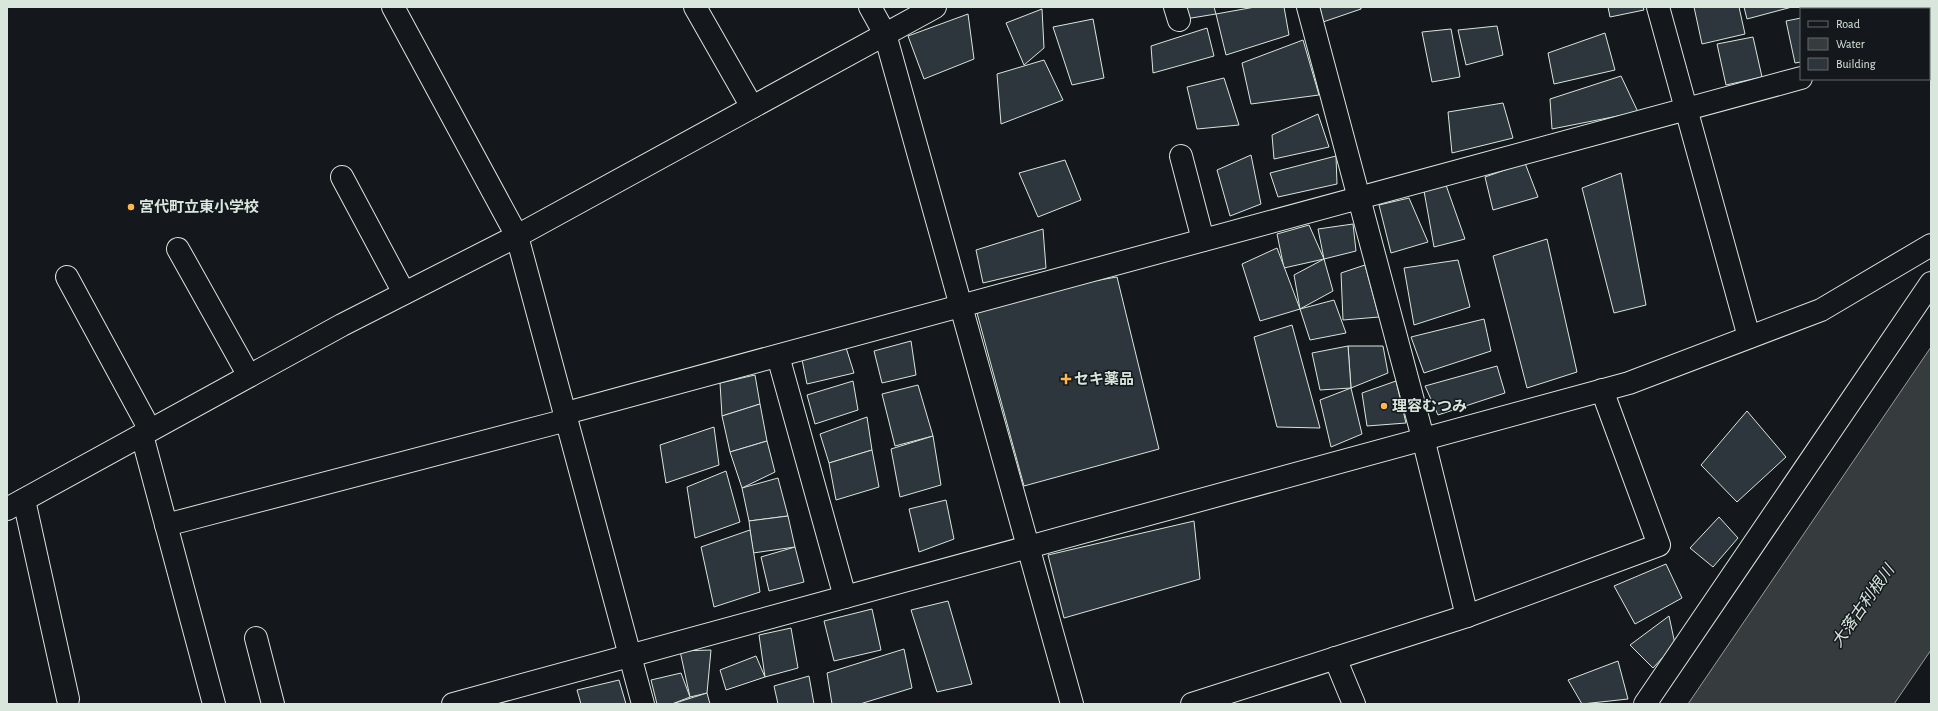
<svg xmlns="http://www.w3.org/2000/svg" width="1938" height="711" viewBox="0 0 1938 711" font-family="'Alegreya Sans','Noto Sans JP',sans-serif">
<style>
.water{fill:#363b3e;stroke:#939e99}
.building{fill:#2c363c;stroke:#d8e6dc}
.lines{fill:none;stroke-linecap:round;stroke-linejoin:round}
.minor-casing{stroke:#d8e6dc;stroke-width:24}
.minor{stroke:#14181c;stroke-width:22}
.poi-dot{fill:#ffb74d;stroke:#14181c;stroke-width:1.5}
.labels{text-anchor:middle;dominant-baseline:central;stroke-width:3;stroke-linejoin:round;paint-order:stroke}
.poi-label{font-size:15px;font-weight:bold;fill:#d8e6dc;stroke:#14181c;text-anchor:start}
.water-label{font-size:16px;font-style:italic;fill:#d8e6dc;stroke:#14181c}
</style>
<rect width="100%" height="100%" fill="#14181c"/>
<path class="water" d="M1931 347V650L1894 704H1688Z"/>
<g class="building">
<path d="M1177 7H1214L1216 14 1179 20Z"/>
<path d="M1255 7H1284L1289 35 1226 55 1216 14Z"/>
<path d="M1320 7H1361V9L1323 22Z"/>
<path d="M1608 7H1643L1644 10 1610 17Z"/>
<path d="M1694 7H1739L1745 34 1702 44Z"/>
<path d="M1744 7H1792L1747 19Z"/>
<path d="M1852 7H1893V9H1853Z"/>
<path d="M1042 9 1044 48 1024 65 1006 23Z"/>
<path d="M968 14 974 59 924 79 908 36Z"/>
<path d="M1801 18V62L1795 63 1786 21Z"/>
<path d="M1093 19 1104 78 1072 85 1053 27Z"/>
<path d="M1497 26 1503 55 1466 65 1458 30Z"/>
<path d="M1207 28 1214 56 1153 73 1151 46Z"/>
<path d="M1451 29 1460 77 1432 82 1422 32Z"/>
<path d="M1605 33 1615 70 1554 84 1548 53Z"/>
<path d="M1753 37 1762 77 1726 85 1717 44Z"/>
<path d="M1303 40 1319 95 1251 104 1242 63Z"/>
<path d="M1044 60 1063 100 1001 124 997 74Z"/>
<path d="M1621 76 1638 112 1552 129 1550 99Z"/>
<path d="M1224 78 1239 125 1197 129 1187 87Z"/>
<path d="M1503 103 1513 138 1452 153 1448 112Z"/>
<path d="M1318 114 1329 147 1274 159 1272 135Z"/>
<path d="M1251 155 1261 204 1230 216 1217 170Z"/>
<path d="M1336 156 1337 184 1278 197 1270 173Z"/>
<path d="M1065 160 1081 200 1038 217 1019 173Z"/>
<path d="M1525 163 1538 197 1493 210 1485 177Z"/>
<path d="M1621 173 1646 305 1614 313 1582 188Z"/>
<path d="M1446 185 1465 239 1434 247 1424 191Z"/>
<path d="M1409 198 1428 242 1391 253 1379 205Z"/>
<path d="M1353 224 1356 251 1324 259 1318 229Z"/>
<path d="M1309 225 1324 259 1284 268 1277 234Z"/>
<path d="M1043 229 1046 268 983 283 976 250Z"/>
<path d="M1547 239 1577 372 1527 388 1493 256Z"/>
<path d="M1277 248 1300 309 1260 321 1242 264Z"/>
<path d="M1324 259 1333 291 1300 309 1294 275Z"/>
<path d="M1458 260 1470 307 1414 325 1404 268Z"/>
<path d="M1365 265 1379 317 1343 320 1341 273Z"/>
<path d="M1117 277 1159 449 1024 486 974 302Z"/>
<path d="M1334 300 1346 333 1310 340 1300 309Z"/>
<path d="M1484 319 1491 351 1424 373 1411 337Z"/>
<path d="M1292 325 1320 428 1277 427 1254 337Z"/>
<path d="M843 338 854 373 807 384 800 350Z"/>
<path d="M911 341 916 375 882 383 874 351Z"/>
<path d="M1348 346H1383L1388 373 1351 388Z"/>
<path d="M1348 346 1351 388 1320 390 1312 353Z"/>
<path d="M1497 366 1505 393 1438 415 1425 386Z"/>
<path d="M755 375 760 404 722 416 720 383Z"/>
<path d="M853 381 858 410 815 424 807 395Z"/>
<path d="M1396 381 1406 423 1367 426 1362 393Z"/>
<path d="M918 385 933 436 895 446 882 394Z"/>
<path d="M1351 388 1362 434 1331 447 1320 400Z"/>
<path d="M760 404 767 441 730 452 722 416Z"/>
<path d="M1747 411 1786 457 1737 502 1701 465Z"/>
<path d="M867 417 872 450 829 463 820 434Z"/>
<path d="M714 427 719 465 666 483 660 445Z"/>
<path d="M933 436 941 485 900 497 891 449Z"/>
<path d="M767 441 775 472 742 488 730 452Z"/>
<path d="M872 450 879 487 836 500 829 463Z"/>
<path d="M726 471 740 522 695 538 687 487Z"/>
<path d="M778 478 788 516 749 521 742 488Z"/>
<path d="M946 500 954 539 919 552 909 509Z"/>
<path d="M788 516 795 547 753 553 749 521Z"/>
<path d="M1719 517 1738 538 1713 567 1690 548Z"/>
<path d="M1194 521 1200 579 1064 618 1048 555Z"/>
<path d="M750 530 760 592 714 607 701 547Z"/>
<path d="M795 547 804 582 769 591 761 557Z"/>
<path d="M1666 564 1682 598 1635 624 1614 586Z"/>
<path d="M948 601 972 684 937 692 911 610Z"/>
<path d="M872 609 881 650 834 661 824 621Z"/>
<path d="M1669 616 1675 644 1653 668 1630 645Z"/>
<path d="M791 628 798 668 765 677 759 635Z"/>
<path d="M904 649 912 688 860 704H832L827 673Z"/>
<path d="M711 650 707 693 690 697 680 651Z"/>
<path d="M756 656 765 677 726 690 720 670Z"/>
<path d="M1618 661 1628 699 1582 704 1568 680Z"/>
<path d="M681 673 690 697 672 704H657L651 680Z"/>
<path d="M809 676 814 704H778L774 686Z"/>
<path d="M619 680 626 704H581L577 690Z"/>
<path d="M707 693 710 704H672Z"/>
</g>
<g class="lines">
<defs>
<g id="minor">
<path d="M393 7 517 236 643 704"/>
<path d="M695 7 752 107"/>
<path d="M870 7 885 34 1072 704"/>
<path d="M1175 7 1179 20"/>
<path d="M1308 7 1423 438 1467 616"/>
<path d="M1658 7 1749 337"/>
<path d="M1929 45 1931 44"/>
<path d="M1181 156 1203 240"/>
<path d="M342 177 404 293"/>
<path d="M178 249 249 376"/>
<path d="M67 277 150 430"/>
<path d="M778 356 845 597"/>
<path d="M566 413 1801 78"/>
<path d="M142 435 214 704"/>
<path d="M24 500 68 699"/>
<path d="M7 509 342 325 517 236 935 7"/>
<path d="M166 525 567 420"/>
<path d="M256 638 273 704"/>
<path d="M1335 658 1354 704"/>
<path d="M453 704 1629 383 1821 310 1931 245"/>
<path d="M1192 704 1467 616 1659 545 1602 390"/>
<path d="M1645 704 1931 283"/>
</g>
</defs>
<use href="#minor" class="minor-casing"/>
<use href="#minor" class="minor"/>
</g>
<g class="poi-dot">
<circle cx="131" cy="207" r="4"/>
<path d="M1064 373h4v4h4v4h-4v4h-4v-4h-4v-4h4z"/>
<circle cx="1384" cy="406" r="4"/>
</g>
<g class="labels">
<g class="poi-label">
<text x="139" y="207">宮代町立東小学校</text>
<text x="1074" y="379">セキ薬品</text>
<text x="1392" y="406">理容むつみ</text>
</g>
<g class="water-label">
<text transform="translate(1863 606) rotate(-55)">大落古利根川</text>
</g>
</g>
<rect width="1938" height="711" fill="none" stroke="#d8e6dc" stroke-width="16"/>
<rect x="1800" y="8" width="130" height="72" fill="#14181c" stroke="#626a69"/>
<rect x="1808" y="21" width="20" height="6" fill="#14181c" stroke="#626a69"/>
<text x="1836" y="28" font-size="12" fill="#d8e6dc">Road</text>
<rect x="1808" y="38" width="20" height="12" fill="#363b3e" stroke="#626a69"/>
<text x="1836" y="48" font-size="12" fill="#d8e6dc">Water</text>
<rect x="1808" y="58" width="20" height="12" fill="#2c363c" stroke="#626a69"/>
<text x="1836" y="68" font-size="12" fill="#d8e6dc">Building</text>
</svg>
